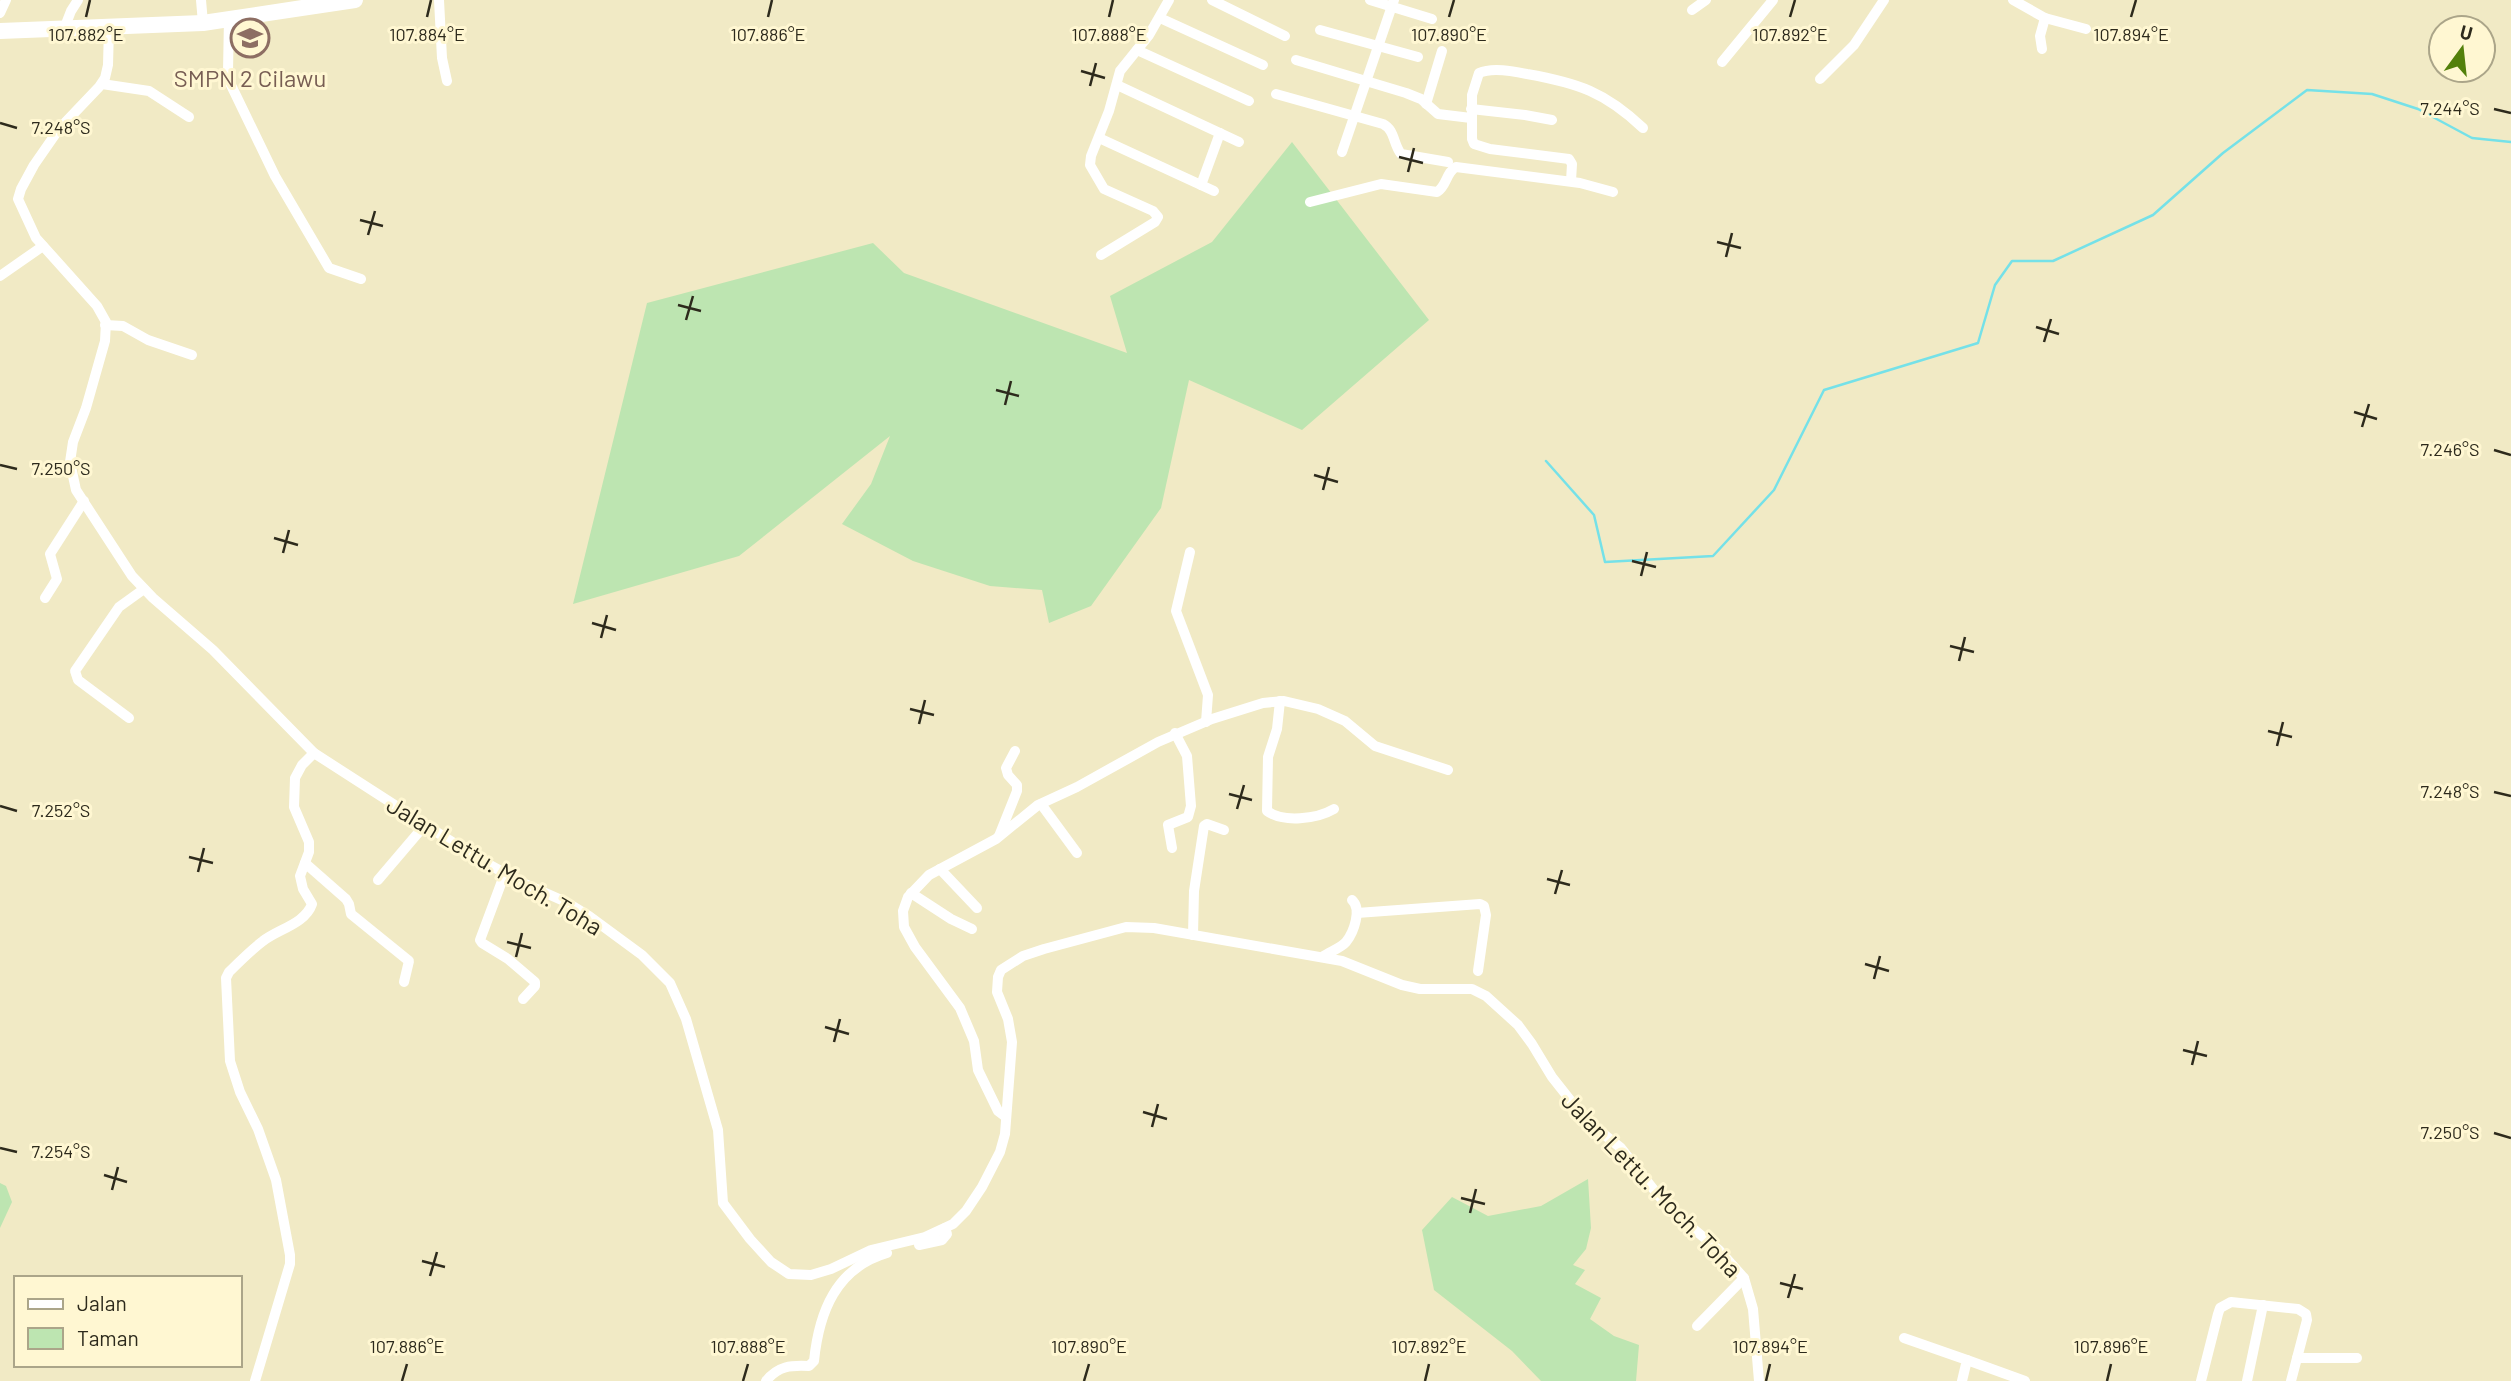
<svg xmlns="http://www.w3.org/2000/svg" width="2511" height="1381" viewBox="0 0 2511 1381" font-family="Barlow,sans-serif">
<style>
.green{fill:#bde5b1}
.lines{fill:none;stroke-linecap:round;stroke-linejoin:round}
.stream{stroke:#75e1e8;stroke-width:2.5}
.minor{stroke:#fff;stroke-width:10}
.primary{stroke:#fff;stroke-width:16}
.ticks{fill:none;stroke:#2d2a1c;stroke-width:2.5}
.labels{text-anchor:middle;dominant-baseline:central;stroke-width:6;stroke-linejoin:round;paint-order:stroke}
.education-label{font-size:24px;fill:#785e54;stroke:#fff7d2}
.street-label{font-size:24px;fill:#2d2a1c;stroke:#fff7d2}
.ticks-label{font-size:18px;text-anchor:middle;fill:#2d2a1c;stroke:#fff7d2;stroke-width:6;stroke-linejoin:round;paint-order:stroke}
</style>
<rect width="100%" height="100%" fill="#f1eac5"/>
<g class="green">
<path d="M1292 142 1429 320 1302 430 1189 380 1161 508 1091 606 1049 623 1042 590 990 586 913 561 842 524 871 484 890 436 739 556 573 604 647 303 873 243 904 273 1127 353 1110 296 1212 242Z"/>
<path d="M1588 1179 1591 1228 1586 1249 1573 1265 1585 1270 1575 1284 1601 1298 1590 1319 1614 1336 1639 1345 1636 1381H1541L1512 1351 1434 1290 1422 1230 1452 1197 1488 1216 1541 1206Z"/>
<path d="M0 1183 6 1186 12 1202 0 1228Z"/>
</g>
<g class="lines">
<path class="stream" d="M1546 461 1594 515 1605 562 1713 556 1774 490 1824 390 1978 343 1995 285 2012 261H2053L2153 215 2223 153 2307 90 2372 94 2418 109 2472 138 2511 142"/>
<g class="minor">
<path d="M201 0 203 23"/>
<path d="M439 0 442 58 447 81"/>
<path d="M1212 0 1285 36"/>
<path d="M1370 0 1432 19"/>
<path d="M2013 0 2045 18 2086 29"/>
<path d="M1692 10 1706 0"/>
<path d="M0 13 6 0"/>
<path d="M229 17 228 72 230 83 275 176 329 268 361 279"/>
<path d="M1160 18 1263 65"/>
<path d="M109 28 108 65 105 78 99 87 59 129 34 165 21 189 18 199 36 238 97 306 106 322 105 341 86 408 73 442 70 462 76 490 132 576 153 598 213 650 314 753 477 858 523 883 566 902 589 916 642 955 670 983 686 1019 718 1130 723 1203 750 1239 771 1262 789 1274 811 1275 831 1269 871 1250 925 1237 953 1224 966 1211 982 1187 1000 1152 1005 1134 1012 1042 1008 1019 997 992 998 977 1001 970 1023 956 1044 949 1126 927 1154 928 1342 961 1402 985 1420 989H1472L1486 996 1518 1025 1532 1044 1552 1077 1586 1120 1621 1148 1658 1195 1678 1216 1719 1250 1744 1278 1753 1309 1759 1381"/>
<path d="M64 29 71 11 78 0"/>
<path d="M1320 30 1418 57"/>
<path d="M2042 49 2040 36 2045 18"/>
<path d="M1137 50 1249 101"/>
<path d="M1296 60 1406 93 1421 99 1438 114 1471 118"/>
<path d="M1722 62 1773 0"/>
<path d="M1820 79 1854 45 1884 0"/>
<path d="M102 84 149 91 189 117"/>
<path d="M1117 85 1239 142"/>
<path d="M1276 94 1383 124C1395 130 1393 144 1401 154L1448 162"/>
<path d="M1426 104 1442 51"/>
<path d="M1471 109 1525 115 1552 120"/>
<path d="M1099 138 1214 191"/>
<path d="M1342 152 1394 0"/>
<path d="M1571 181 1572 164 1569 159 1490 149 1474 144 1472 139V95L1479 73C1492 67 1513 71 1527 74 1578 83 1605 92 1643 128"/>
<path d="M1201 185 1220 133"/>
<path d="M1310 202 1381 184 1437 192C1447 186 1446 172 1456 167L1580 183 1613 192"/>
<path d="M1101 255 1155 222 1158 217 1153 211 1104 189 1090 165 1091 156 1109 111 1120 71 1149 35 1169 0"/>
<path d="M0 276 43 246"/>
<path d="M105 325 123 326 148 340 192 355"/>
<path d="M1190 552 1176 611 1208 695 1206 722"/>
<path d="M45 598 57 579 50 554 84 501"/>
<path d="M1280 701 1277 729 1268 757 1267 811C1283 823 1317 819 1334 809"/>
<path d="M129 718 78 680 75 671 119 607 144 589"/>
<path d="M1041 804 1077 853"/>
<path d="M999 836 1017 791V785L1008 775 1006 768 1015 751"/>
<path d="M1172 848 1168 825 1188 817 1191 806 1187 756 1175 733"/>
<path d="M305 863 346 899 349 904 351 914 409 961 404 982"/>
<path d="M940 869 977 908"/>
<path d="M505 873 480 940 482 943 508 959 535 982V986L523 999"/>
<path d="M378 880 424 826"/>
<path d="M911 893 951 919 972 929"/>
<path d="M1357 913 1480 904 1484 906 1486 915 1478 971"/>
<path d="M1193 935 1194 891 1204 826 1207 824 1224 830"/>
<path d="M1322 957C1329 952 1341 948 1346 942 1354 932 1362 909 1352 900"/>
<path d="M1006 1117 998 1111 978 1070 974 1041 960 1008 915 947 904 927 903 911 908 897 929 875 996 839 1038 805 1077 787 1158 742 1212 719 1263 703 1284 701 1318 709 1345 721 1375 746 1448 770"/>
<path d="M919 1245 942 1240 947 1234 945 1228"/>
<path d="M1697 1326 1744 1278"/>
<path d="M1904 1338 1967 1360 1962 1381"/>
<path d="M2297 1358H2357"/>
<path d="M1967 1360 2025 1381"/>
<path d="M255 1381 290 1264V1255L276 1180 258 1129 240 1092 230 1061 226 978 229 972C240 961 251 950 263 941 278 929 305 924 312 904L303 889 300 876 309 852V842L294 807 295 778 302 765 314 753"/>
<path d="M766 1381C778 1366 791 1365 809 1366L814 1361C819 1312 836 1268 887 1253"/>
<path d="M2201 1381 2218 1314 2220 1308 2231 1302 2298 1309 2306 1314 2307 1320 2291 1381"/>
<path d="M2247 1381 2263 1305"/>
</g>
<path class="primary" d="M0 31 203 23 355 0"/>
</g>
<path class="ticks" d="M86 17 90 0M427 17 431 0M768 17 772 0M1109 17 1113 0M1449 17 1454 0M1790 17 1795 0M2131 17 2136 0M1081 71 1105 78M1090 86 1096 63M2494 109 2511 113M0 123 17 128M1399 157 1423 163M1408 172 1414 148M360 220 383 226M368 235 375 211M1717 242 1741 248M1726 257 1732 233M678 305 701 311M686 320 693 296M2036 327 2059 334M2044 342 2051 319M996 390 1019 396M1005 405 1011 381M2354 412 2377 419M2362 427 2369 404M2494 450 2511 455M0 465 17 469M1314 475 1338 482M1323 490 1329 467M274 538 298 545M283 553 289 530M1632 561 1656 567M1641 576 1647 552M592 623 616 630M601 638 607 615M1950 646 1974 652M1959 661 1965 637M910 709 934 715M919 724 925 700M2268 731 2292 737M2277 746 2283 722M2494 792 2511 796M1229 794 1252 800M0 806 17 811M1237 809 1244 785M189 857 213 863M198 872 204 848M1547 879 1570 885M1555 894 1562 870M507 942 531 948M516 957 522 933M1865 964 1889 971M1874 979 1880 956M825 1027 849 1034M834 1042 840 1019M2183 1050 2207 1056M2192 1065 2198 1041M1143 1112 1167 1119M1152 1127 1158 1104M2494 1133 2511 1138M0 1148 17 1152M104 1175 127 1182M112 1190 118 1167M1461 1198 1485 1204M1470 1213 1476 1189M422 1261 445 1267M430 1276 437 1252M1780 1283 1803 1289M1788 1298 1795 1274M402 1381 407 1364M743 1381 748 1364M1084 1381 1089 1364M1425 1381 1429 1364M1766 1381 1770 1364M2107 1381 2111 1364"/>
<defs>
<symbol id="school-ring" viewBox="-11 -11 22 22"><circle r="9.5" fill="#fff7d2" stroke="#8d6e63" stroke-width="1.5"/><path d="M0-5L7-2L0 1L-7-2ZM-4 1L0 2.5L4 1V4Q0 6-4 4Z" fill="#8d6e63"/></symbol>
</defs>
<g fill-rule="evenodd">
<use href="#school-ring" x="228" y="16" width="44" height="44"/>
</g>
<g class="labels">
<g class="education-label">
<text x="250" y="77">SMPN 2 Cilawu</text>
</g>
<g class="street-label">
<text transform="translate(495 865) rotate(31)">Jalan Lettu. Moch. Toha</text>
<text transform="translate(1652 1184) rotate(46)">Jalan Lettu. Moch. Toha</text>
</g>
</g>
<g class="ticks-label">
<text x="86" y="41">107.882°E</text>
<text x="427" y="41">107.884°E</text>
<text x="768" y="41">107.886°E</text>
<text x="1109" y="41">107.888°E</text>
<text x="1449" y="41">107.890°E</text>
<text x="1790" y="41">107.892°E</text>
<text x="2131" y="41">107.894°E</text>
<text x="2450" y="115">7.244°S</text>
<text x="61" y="134">7.248°S</text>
<text x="2450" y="456">7.246°S</text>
<text x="61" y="475">7.250°S</text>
<text x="2450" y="798">7.248°S</text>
<text x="61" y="817">7.252°S</text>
<text x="2450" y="1139">7.250°S</text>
<text x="61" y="1158">7.254°S</text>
<text x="407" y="1353">107.886°E</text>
<text x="748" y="1353">107.888°E</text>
<text x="1089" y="1353">107.890°E</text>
<text x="1429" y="1353">107.892°E</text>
<text x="1770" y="1353">107.894°E</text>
<text x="2111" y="1353">107.896°E</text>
</g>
<rect x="14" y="1276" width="228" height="91" fill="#fff7d2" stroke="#aba589" stroke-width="2"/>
<rect x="28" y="1299" width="35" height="10" fill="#ffffff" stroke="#aba589" stroke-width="2"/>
<text x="77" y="1311" font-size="21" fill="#2d2a1c">Jalan</text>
<rect x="28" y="1328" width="35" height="21" fill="#bde5b1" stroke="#aba589" stroke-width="2"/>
<text x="77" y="1346" font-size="21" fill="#2d2a1c">Taman</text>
<g transform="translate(2462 49) rotate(15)"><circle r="33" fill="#fff7d2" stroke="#aba589" stroke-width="2"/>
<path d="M0-5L12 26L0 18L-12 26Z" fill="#53800b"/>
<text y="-10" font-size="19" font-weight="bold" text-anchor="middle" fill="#2d2a1c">U</text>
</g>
</svg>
